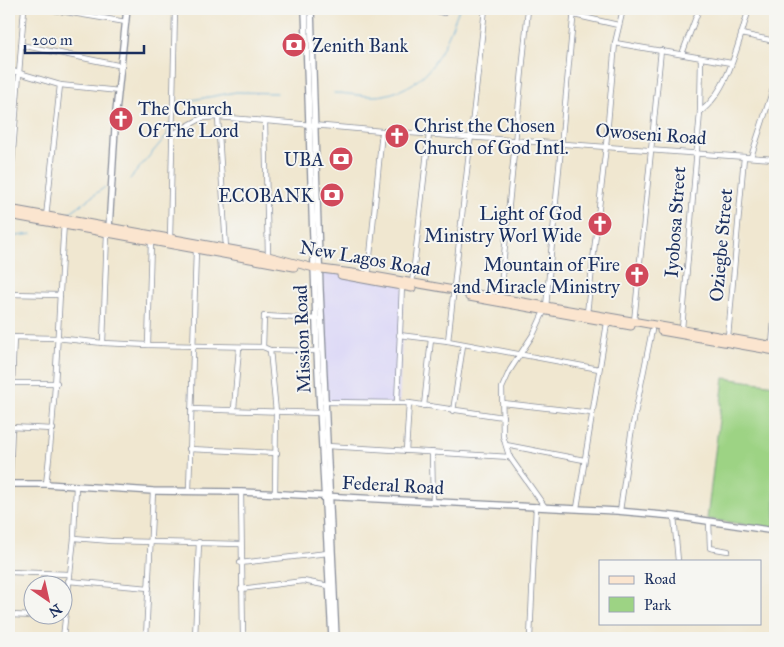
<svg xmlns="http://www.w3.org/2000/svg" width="784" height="647" viewBox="0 0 784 647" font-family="'IM FELL Great Primer',serif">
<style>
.built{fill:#dad6f7}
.green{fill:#9dd384;stroke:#5c8171}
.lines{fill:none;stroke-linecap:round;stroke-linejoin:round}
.stream{stroke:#5ca7d4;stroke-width:1}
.minor-casing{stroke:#868b97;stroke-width:6}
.tertiary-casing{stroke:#868b97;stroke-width:8}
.secondary-casing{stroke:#868b97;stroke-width:9}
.minor{stroke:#fff;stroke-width:4.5}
.tertiary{stroke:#fff;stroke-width:5.5}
.secondary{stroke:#fbe5cf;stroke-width:7}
.labels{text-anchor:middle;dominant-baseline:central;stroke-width:4;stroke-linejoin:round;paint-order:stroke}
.poi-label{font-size:19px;fill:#1b2f5e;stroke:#f6f6f2;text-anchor:end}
.street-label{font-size:19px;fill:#1b2f5e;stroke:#f6f6f2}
</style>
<rect width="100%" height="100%" fill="#f6f6f2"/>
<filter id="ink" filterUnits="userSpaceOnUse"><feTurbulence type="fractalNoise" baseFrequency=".02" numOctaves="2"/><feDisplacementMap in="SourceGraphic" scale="10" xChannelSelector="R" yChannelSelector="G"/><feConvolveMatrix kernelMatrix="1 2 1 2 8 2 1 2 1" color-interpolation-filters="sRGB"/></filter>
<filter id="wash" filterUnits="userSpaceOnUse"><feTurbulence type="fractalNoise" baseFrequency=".0096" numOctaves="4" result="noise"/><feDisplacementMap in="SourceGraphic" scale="20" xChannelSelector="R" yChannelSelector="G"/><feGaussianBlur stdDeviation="1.12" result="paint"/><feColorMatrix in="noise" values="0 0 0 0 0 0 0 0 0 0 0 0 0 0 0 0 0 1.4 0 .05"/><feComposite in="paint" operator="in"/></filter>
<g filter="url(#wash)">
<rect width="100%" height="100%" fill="#f0e7d0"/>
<path class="built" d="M317 270 404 284 399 405 321 403Z"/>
<path class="green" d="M724 378 775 385V529L707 519Z"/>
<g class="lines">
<g class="stream">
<path d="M334 93C349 93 369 98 384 95 432 85 443 50 459 9"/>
<path d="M175 107 176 103 236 92 277 93"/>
<path d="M130 179 167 135 170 123"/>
<path d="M65 216 105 187"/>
<path d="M9 237 32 234"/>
</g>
</g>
</g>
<g filter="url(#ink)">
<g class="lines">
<defs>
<g id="minor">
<path d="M48 9 126 22"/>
<path d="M430 9 444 13"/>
<path d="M574 15 618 25"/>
<path d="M741 34 775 41"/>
<path d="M615 43 731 63"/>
<path d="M21 45 122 66"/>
<path d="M682 54 699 9"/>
<path d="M9 70 60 85 46 217"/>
<path d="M60 85 119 91"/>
<path d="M700 112C729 90 738 43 749 9"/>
<path d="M218 117 226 249"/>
<path d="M265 122 268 256"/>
<path d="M171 135 202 118 218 117 382 131 775 159"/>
<path d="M751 157 775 83"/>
<path d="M9 203 24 9"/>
<path d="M170 239 175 9"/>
<path d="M368 277 382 131"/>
<path d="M412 284 429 134"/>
<path d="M9 294 60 295"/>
<path d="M500 297 528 9"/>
<path d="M587 313 606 146 615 43 623 9"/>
<path d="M634 322 661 50"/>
<path d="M682 329 700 112 701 58"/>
<path d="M399 335 448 341 599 369"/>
<path d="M9 337 56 338 103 343 148 345 263 347 270 350 317 351"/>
<path d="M728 337 744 157"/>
<path d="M448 341 485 9"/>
<path d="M103 343 107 233"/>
<path d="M148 345 151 241"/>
<path d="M772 345 775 307"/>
<path d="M263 347 264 316 318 319"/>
<path d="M270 350 276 412 275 494"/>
<path d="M9 383H57"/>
<path d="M12 384 14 337"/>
<path d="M324 402 409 403 503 417"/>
<path d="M397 403 402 285"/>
<path d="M503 403 592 413"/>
<path d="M424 406 431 339"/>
<path d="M191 409 321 413"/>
<path d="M234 409 239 348"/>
<path d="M453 411 463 345"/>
<path d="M10 427 53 429"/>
<path d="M506 445 584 460"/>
<path d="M327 446 510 457"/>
<path d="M189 449 277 453"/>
<path d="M406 451 409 403"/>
<path d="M432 452 433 501"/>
<path d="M10 478 12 427"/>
<path d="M46 484C57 397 58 310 64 223"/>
<path d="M189 491 196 249"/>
<path d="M241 492 243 638"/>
<path d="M545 507 509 456 503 436 502 388 510 370 534 333 546 307 574 9"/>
<path d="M577 508 607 323"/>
<path d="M620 511 631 434 652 330"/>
<path d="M674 516 678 561"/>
<path d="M709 521 710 548 728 551"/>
<path d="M74 538 111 541 240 544"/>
<path d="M240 563 328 553"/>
<path d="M9 572 69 574"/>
<path d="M68 581 149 588"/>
<path d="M241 589 303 581 329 586"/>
<path d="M9 615 65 617"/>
<path d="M63 638 74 538 76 485"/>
<path d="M146 638 153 491"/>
<path d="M195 638 199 542"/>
<path d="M530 638 536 506"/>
<path d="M775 638V637"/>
</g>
<g id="tertiary">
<path d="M305 9 317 351 332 638"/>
<path d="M311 9 320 290 336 638"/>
<path d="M109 228 116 112 127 9"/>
<path d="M9 484H46L153 491 241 492 617 511 674 516 775 531"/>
</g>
<g id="secondary">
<path d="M9 209 268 256 314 268 368 275 775 346"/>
<path d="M9 215 294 267"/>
<path d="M341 275 412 288"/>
<path d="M469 297 631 326"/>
<path d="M661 331 775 351"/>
</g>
</defs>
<use href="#minor" class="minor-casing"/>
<use href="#tertiary" class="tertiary-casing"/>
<use href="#secondary" class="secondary-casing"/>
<use href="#minor" class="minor"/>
<use href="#tertiary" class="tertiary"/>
<use href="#secondary" class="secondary"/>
</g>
</g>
<defs>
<symbol id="bank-disc" viewBox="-11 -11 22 22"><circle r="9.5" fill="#d1495b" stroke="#f6f6f2"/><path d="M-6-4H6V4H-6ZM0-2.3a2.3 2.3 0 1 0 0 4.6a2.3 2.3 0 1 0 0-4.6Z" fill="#fff"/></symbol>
<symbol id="church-disc" viewBox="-11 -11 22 22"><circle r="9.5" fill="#d1495b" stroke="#f6f6f2"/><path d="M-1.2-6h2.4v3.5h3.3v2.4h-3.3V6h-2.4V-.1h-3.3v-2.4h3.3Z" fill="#fff"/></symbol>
</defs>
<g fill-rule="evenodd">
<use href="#bank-disc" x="280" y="31" width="28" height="28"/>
<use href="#church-disc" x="107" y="105" width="28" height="28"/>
<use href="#church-disc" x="383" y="122" width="28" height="28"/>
<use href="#bank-disc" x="327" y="145" width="28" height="28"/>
<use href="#bank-disc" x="318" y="181" width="28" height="28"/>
<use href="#church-disc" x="586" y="210" width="28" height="28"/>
<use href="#church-disc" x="623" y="261" width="28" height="28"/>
</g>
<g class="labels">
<g class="poi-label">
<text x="312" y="45" text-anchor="start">Zenith Bank</text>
<text x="138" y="108" text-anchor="start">The Church<tspan x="138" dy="22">Of The Lord</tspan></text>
<text x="414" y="125" text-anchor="start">Christ the Chosen<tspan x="414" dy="22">Church of God Intl.</tspan></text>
<text x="324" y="159">UBA</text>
<text x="314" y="195">ECOBANK</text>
<text x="582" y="213">Light of God<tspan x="582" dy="22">Ministry Worl Wide</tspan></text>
<text x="620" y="264">Mountain of Fire<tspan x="620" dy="22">and Miracle Ministry</tspan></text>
</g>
<g class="street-label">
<text transform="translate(651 134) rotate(4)">Owoseni Road</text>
<text transform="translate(675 222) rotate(-86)">Iyobosa Street</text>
<text transform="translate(721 245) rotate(-85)">Oziegbe Street</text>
<text transform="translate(365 258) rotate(10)">New Lagos Road</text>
<text transform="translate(302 339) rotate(-92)">Mission Road</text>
<text transform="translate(393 485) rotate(3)">Federal Road</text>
</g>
</g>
<rect width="784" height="647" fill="none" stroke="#f6f6f2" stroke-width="30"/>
<rect x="599" y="560" width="162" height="65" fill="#f6f6f2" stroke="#9ea6b7"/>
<rect x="609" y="576" width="25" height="8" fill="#fbe5cf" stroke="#9ea6b7"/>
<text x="644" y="584" font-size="15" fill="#1b2f5e">Road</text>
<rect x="609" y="597" width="25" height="15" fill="#9dd384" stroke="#9ea6b7"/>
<text x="644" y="610" font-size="15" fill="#1b2f5e">Park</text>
<g transform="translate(48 600) rotate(146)"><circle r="24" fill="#f6f6f2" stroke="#9ea6b7"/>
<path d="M0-4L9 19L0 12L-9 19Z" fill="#d1495b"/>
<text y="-8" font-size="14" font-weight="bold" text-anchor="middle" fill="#1b2f5e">N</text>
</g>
<path d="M25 45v8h119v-8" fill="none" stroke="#1b2f5e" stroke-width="2.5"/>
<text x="32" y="45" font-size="15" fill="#1b2f5e" stroke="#f6f6f2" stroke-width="4" paint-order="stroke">200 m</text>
</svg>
